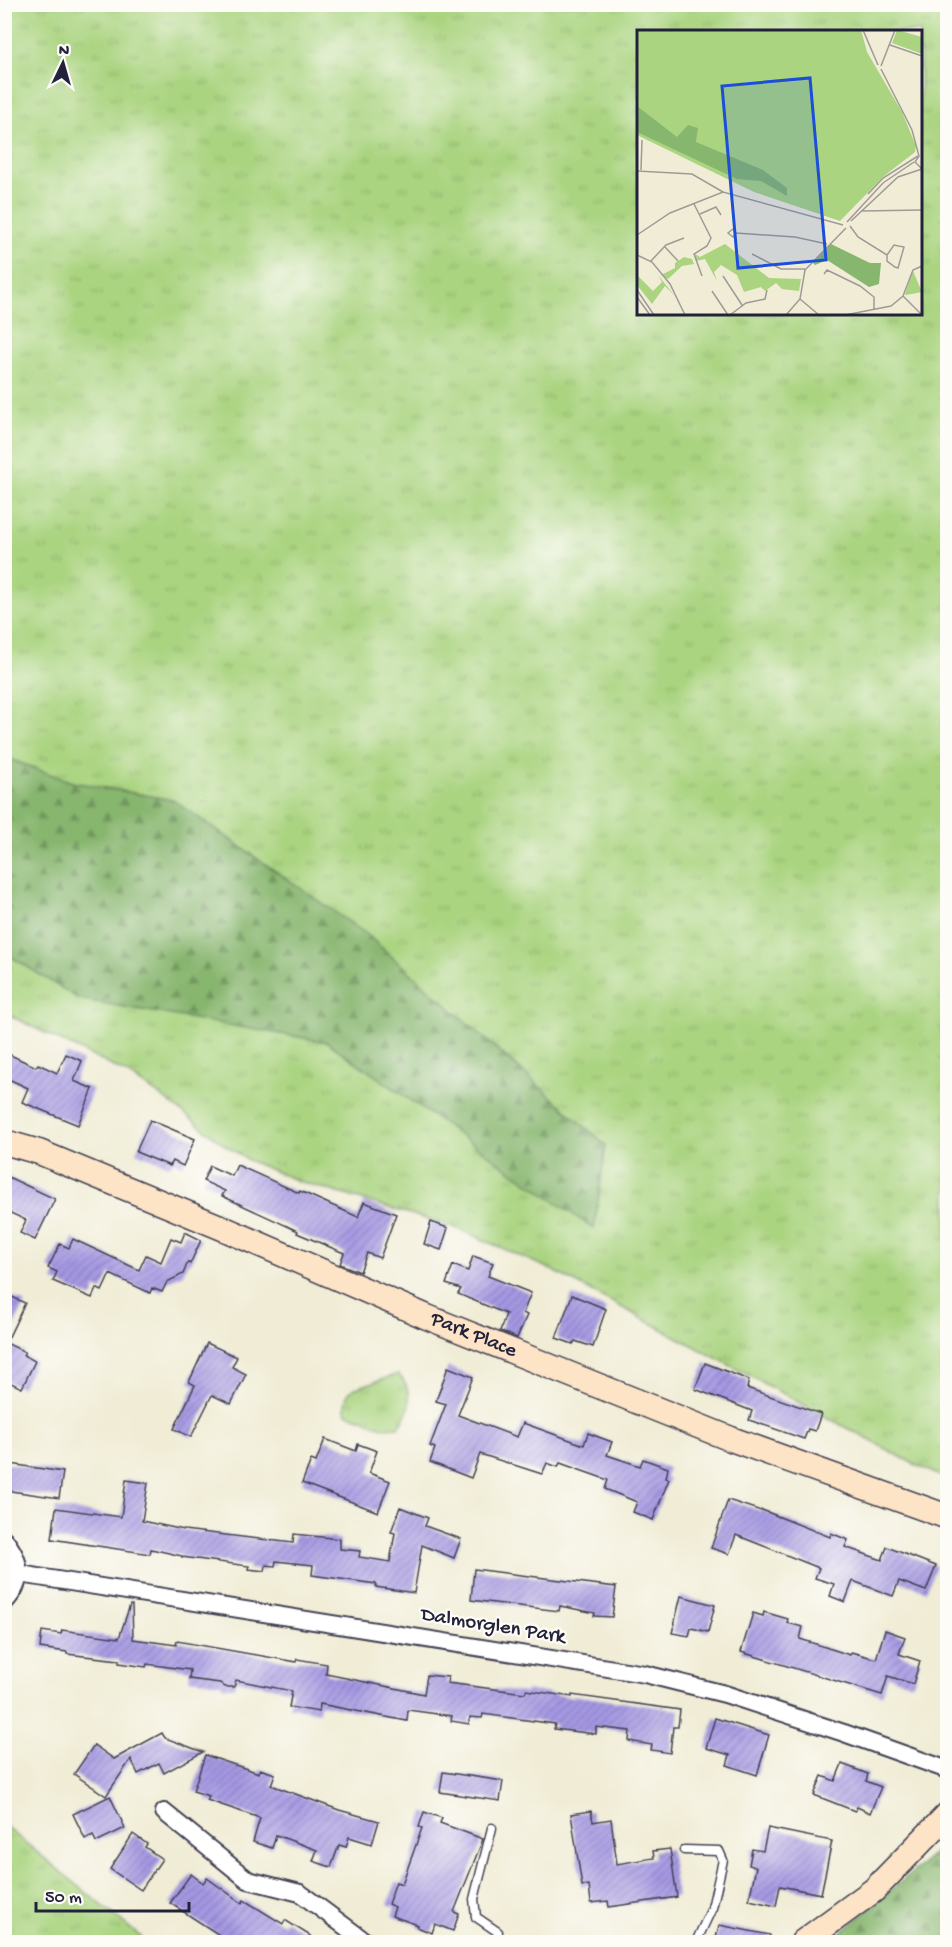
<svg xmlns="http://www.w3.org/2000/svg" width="952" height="1947" viewBox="0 0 952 1947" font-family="'Gochi Hand',sans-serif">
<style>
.grass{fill:url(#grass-tufts);stroke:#667b5e;stroke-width:1.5;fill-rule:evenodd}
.forest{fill:url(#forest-firs);stroke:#546c54;stroke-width:1.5}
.building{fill:url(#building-hatch)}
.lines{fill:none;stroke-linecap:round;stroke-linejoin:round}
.lane-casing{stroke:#414052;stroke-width:11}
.street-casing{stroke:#414052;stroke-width:20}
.secondary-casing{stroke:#414052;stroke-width:27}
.lane{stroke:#fff;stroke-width:8}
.street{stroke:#fff;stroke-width:16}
.secondary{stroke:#fee4c6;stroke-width:24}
.labels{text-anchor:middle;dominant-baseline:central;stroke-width:4.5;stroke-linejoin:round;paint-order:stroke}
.street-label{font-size:21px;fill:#22223b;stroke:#fdfcf7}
.inset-road{fill:none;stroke:#9e9b97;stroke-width:1.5}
.view{fill:#1d4ed8;fill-opacity:0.15;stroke:#1d4ed8;stroke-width:3}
.inset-edge{fill:none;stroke:#22223b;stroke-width:3}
</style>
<defs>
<pattern id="grass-tufts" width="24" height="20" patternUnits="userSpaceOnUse" patternTransform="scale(1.5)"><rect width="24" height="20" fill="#aad480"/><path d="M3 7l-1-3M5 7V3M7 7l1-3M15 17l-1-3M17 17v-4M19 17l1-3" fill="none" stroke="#92b670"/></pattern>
<pattern id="forest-firs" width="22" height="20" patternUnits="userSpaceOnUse" patternTransform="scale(1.5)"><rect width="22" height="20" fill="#87b66e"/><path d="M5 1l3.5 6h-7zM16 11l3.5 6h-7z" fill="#6e945c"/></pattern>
<pattern id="building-hatch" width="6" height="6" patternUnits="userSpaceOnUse" patternTransform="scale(1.5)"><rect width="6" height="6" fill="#a699e4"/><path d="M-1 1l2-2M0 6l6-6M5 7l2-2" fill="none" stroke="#877cba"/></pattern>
</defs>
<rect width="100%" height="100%" fill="#fdfcf7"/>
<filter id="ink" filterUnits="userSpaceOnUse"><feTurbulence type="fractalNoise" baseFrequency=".0167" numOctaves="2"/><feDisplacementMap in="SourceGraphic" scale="12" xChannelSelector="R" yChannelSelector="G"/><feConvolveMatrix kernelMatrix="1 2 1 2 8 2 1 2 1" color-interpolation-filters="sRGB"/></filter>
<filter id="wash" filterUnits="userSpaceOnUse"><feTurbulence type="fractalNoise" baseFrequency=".008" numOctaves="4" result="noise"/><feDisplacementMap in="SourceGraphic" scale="24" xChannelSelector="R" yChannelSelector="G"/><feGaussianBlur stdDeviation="1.35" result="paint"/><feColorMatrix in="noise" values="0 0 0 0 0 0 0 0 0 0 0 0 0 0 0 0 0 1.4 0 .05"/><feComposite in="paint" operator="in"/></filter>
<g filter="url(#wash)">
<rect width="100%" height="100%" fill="#f0ecd5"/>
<g class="grass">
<path d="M4 5H947V1479L914 1464 552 1270 454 1227 298 1181 250 1161 226 1146 164 1098 126 1073 5 1013ZM638 32H920V314H638Z"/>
<path d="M398 1374C414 1390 412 1412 398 1427L385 1428 346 1413C343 1403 345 1396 353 1389Z"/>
<path d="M5 1826 147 1942H5Z"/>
</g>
<g class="forest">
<path d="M4 757 72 782 173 800 365 933 606 1145 594 1229 327 1042 79 999 5 953Z"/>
<path d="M947 1843V1942H830Z"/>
</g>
<g id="blocks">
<g class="building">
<path d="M4 1052 36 1067 38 1064 57 1073 66 1054 82 1061 74 1081 93 1089 78 1125 22 1102 28 1088 4 1077Z"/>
<path d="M150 1120 195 1139 183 1166 173 1161 170 1166 136 1152Z"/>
<path d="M237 1165 299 1193 300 1191 358 1217 364 1202 396 1214 380 1258 367 1253 360 1272 340 1264 344 1253 297 1233 298 1231 222 1196 225 1191 203 1181 210 1166 232 1176Z"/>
<path d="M4 1175 55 1199 35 1240 20 1233 26 1220 4 1210Z"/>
<path d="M431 1222 448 1228 441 1250 424 1244Z"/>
<path d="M185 1232 201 1240 190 1264 188 1262 183 1274 167 1282 162 1292 152 1288 150 1293 110 1274 102 1291 96 1288 92 1298 53 1281 57 1272 48 1268 60 1244 69 1248 73 1239 139 1270 146 1255 161 1262 171 1238 181 1242Z"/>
<path d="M473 1256 493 1263 488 1276 531 1293 523 1313 527 1315 517 1338 500 1331 506 1314 458 1294 461 1289 446 1284 453 1265 468 1271Z"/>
<path d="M4 1293 25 1303 6 1343 25 1352 23 1355 35 1361 22 1388 4 1380Z"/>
<path d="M572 1295 606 1309 593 1347 575 1341 573 1344 556 1338Z"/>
<path d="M207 1343 237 1357 232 1367 246 1374 231 1404 212 1395 191 1437 174 1429 195 1385 189 1382Z"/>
<path d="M705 1363 749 1380 747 1388 821 1414 815 1431 808 1429 804 1439 749 1420 752 1411 695 1389Z"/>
<path d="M448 1367 473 1377 458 1415 517 1437 523 1423 584 1445 588 1433 612 1442 607 1455 640 1466 643 1459 668 1468 666 1478 669 1479 653 1520 633 1512 637 1502 605 1489 608 1480 560 1463 558 1467 547 1463 542 1474 480 1454 471 1478 430 1462 435 1448 430 1446 446 1404 436 1401Z"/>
<path d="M325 1439 356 1451 358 1444 377 1451 369 1473 390 1481 378 1512 302 1483 311 1460 316 1462Z"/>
<path d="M4 1463 63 1472 59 1498 4 1490Z"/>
<path d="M126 1480 148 1483 142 1521 184 1530 293 1543 294 1534 340 1539V1549L360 1551 359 1557 390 1562 395 1533 391 1532 400 1507 428 1518 425 1526 461 1539 454 1558 422 1545 414 1593 376 1587V1584L312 1575 313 1565 276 1561 275 1566 266 1565 265 1571 248 1569 249 1566 182 1557V1556L151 1549 150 1554 52 1539 56 1508 121 1517Z"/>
<path d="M728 1500 761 1511 762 1510 830 1537 831 1533 848 1540 845 1547 882 1560 887 1547 936 1566 926 1591 899 1581 893 1596 853 1581 845 1602 830 1596 834 1584 815 1578 819 1568 736 1535 729 1554 711 1548Z"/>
<path d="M474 1569 616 1587 612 1617 594 1616 595 1613 560 1606 559 1611 471 1600Z"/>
<path d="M681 1596 715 1605 708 1632 691 1628 689 1636 672 1633Z"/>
<path d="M130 1605H132L133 1639 176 1645 177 1641 296 1662 297 1659 327 1664 326 1674 424 1694 427 1675 448 1677 447 1683 525 1693 526 1690 572 1697V1695L680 1710 678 1727H673L670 1753 651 1750 652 1745 629 1741 630 1731 596 1727V1734L554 1729 555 1724 483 1714 482 1718 470 1717 469 1724 451 1721 452 1716 408 1710 407 1721 320 1704 319 1712 289 1707 292 1691 236 1680 234 1687H225L220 1683 189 1679 190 1670 147 1664 146 1667 119 1663V1660L67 1654V1652L40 1648 42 1631 61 1634 62 1630 119 1638Z"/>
<path d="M764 1612 788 1619 787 1623 803 1627 800 1639 850 1655 851 1652 876 1659 885 1630 905 1637 899 1654 920 1661 913 1684 888 1676 882 1695 741 1652 753 1613 763 1616Z"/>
<path d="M715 1718 769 1735 757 1775 727 1765 730 1755 706 1748Z"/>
<path d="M162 1733 165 1738 203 1752 164 1773 159 1763 138 1774 131 1759 106 1796 74 1774 94 1745 114 1759Z"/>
<path d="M205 1755 259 1773 260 1769 275 1774 271 1785 339 1810 379 1821 372 1844 349 1837 346 1847 339 1845 331 1867 313 1861 317 1850 276 1835 272 1848 253 1842 260 1818 207 1800 209 1796 193 1791Z"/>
<path d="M842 1764 868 1774 866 1781 881 1787 870 1813 857 1807 855 1811 814 1795 822 1776 835 1781Z"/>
<path d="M443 1772 503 1781 500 1801 440 1792Z"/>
<path d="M110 1796 125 1828 96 1842 93 1835 85 1839 73 1814Z"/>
<path d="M591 1811 593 1822 611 1819 617 1864 654 1858 653 1851 670 1849 677 1897 609 1907 608 1901 591 1903 589 1885 582 1886 571 1814Z"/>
<path d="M424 1812 442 1818 440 1823 483 1839 454 1912 459 1914 453 1931 435 1924 432 1933 417 1927 418 1925 392 1916 395 1907 388 1904 396 1882 402 1884 422 1828 419 1827Z"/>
<path d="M768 1828 832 1841 821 1894 780 1886 776 1906 749 1900 756 1867 749 1865 752 1849 763 1851Z"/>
<path d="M133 1834 147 1844 145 1847 162 1859 141 1890 110 1869Z"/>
<path d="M191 1874 203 1883 207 1878 242 1903 244 1900 283 1924 285 1920 320 1942H230L170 1903Z"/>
<path d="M719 1925 770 1935 769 1942H715Z"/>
</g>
</g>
</g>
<g filter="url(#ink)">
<use href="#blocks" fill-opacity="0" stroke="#414052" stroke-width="1.5"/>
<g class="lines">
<defs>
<g id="lane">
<path d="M492 1828 474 1899 476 1917 498 1932 497 1942"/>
<path d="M684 1850 719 1851 723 1860 712 1908 696 1942"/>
</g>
<g id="street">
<path d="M4 1539C22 1562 25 1581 4 1603"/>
<path d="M20 1574 645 1674 725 1694 844 1733 948 1770"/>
<path d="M164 1812 248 1880 300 1893 366 1942"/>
</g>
<g id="secondary">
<path id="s1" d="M4 1142 39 1152 220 1227 427 1317 731 1439 948 1517"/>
<path d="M803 1942 874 1890 948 1814"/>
</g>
</defs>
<use href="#lane" class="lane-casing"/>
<use href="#street" class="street-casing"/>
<use href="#secondary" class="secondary-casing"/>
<use href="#lane" class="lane"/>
<use href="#street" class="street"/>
<use href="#secondary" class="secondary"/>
</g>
</g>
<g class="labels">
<g class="street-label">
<text stroke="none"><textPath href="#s1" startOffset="508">Park Place</textPath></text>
<text transform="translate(493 1627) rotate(9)">Dalmorglen Park</text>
</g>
</g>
<g transform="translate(637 30)">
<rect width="285" height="285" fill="#f0ecd5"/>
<path d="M0 0H224L230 22 265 82 279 116 278 122 247 146 203 191 117 162 0 105ZM260 0 285 7V24L255 13ZM88 214 132 248 164 249 162 261 145 259 139 253 128 261 124 257 107 262 100 245 84 235 77 242 80 251 68 229 59 231 58 224 63 227ZM47 227 55 229 57 234 45 236 31 249 24 245 38 238V233ZM276 241 285 262 269 265 268 264ZM0 245 16 261 25 252 21 245 37 265 28 256 15 274 0 255Z" fill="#aad480"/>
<path d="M0 76 40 107 51 95 61 98 59 112 126 140 150 158V166L124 151 100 149 0 102ZM194 214 233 233H244L242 254 232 257 190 230 178 235 176 233Z" fill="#87b66e"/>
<path class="inset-road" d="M226 0 241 35M253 15 285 26M244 36 258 0M244 39 275 100 282 126 278 132 285 139M4 140 5 110M0 141 55 144 86 162M231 164 246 148 281 126M57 174 74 208 70 216 57 224 65 246M224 181 285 180M63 184 79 177 84 185M214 191 261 147 285 139M210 192 246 153 277 132M213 196 221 207 250 225V231L258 237 261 238 267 217 257 215 250 225M99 203 96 207 91 203 96 199 99 203 158 207 190 214M0 205 33 183 86 162 206 195M28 217 41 231M115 224 144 239H168M0 225 15 232 33 254 48 285M13 232 29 215 47 208M187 244 190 240 223 256 237 267V279M86 246 105 275M0 260 17 285M75 261 91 285M266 266 285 285M0 267 13 285M163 269 182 285M93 285 109 273 128 269 130 260M149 285 163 269 168 240 209 198M208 285 254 276 266 266 276 240 285 236"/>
<path class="view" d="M173 48 189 230 101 238 85 56Z"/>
<rect width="285" height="285" class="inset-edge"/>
</g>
<rect width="952" height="1947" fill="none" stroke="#fdfcf7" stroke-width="24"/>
<g transform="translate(63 63) rotate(5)" stroke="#fdfcf7" stroke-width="4.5" paint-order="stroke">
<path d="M0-4.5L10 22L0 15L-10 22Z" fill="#22223b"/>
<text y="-9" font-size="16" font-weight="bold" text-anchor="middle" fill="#22223b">N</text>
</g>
<path d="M36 1902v9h153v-9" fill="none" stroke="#22223b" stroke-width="3"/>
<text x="45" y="1902" font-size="18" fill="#22223b" stroke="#fdfcf7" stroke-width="4.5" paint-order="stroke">50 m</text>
</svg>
